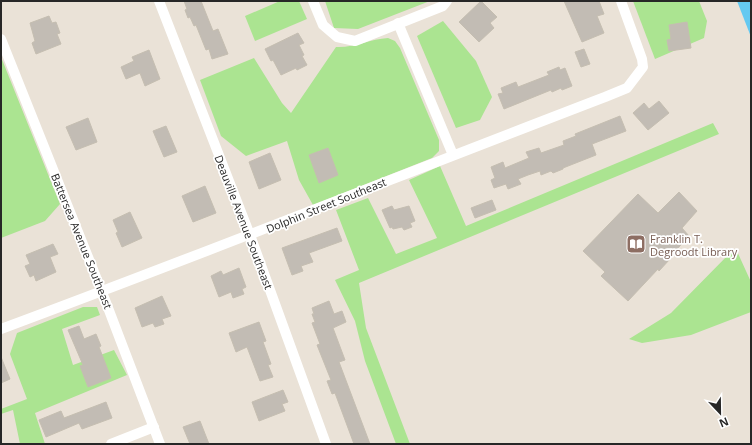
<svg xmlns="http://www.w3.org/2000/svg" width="752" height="445" viewBox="0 0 752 445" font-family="'Open Sans',sans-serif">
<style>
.green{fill:#abe491}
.water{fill:#65c9f1}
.building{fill:#c2bcb4;stroke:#c5beb1}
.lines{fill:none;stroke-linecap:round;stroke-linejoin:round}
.minor{stroke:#fff;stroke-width:10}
.labels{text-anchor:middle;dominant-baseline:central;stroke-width:3.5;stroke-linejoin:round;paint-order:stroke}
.street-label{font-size:11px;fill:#272727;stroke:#fff}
.education-label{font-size:11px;fill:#785e54;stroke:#fff;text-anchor:start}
</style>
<rect width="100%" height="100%" fill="#eae2d7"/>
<g class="green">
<path d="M280 1H299L307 19 255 41 245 16Z"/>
<path d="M325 1H430L358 29 334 28Z"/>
<path d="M633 1H699L707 21 704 38 655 59Z"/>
<path d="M443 21 476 61 492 97 480 120 456 128 417 36Z"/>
<path d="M388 38 395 41 400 48 439 140V151L432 158 313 205 299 180 287 141 246 156 221 136 200 80 254 58 282 103 291 113 336 47C354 48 370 39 388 38Z"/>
<path d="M1 57 60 204 45 221 1 238Z"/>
<path d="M713 123 719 134 359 283 366 328 410 444H396L365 361 355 321 335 280 359 270 336 210 368 198 396 254 437 238 409 180 440 166 466 226Z"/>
<path d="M736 249 751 282V312L691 335 642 343 629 339 671 313 731 252Z"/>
<path d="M83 307H97L100 315 62 329 73 365 114 350 127 375 35 413 45 444H20L13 410 1 414V409L27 399 10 354 17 333Z"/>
</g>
<path class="water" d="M737 1H751V37Z"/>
<g class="building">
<path d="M184 1H201L213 31 218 29 228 54 212 59 209 49 206 50 196 25 194 26 190 17 188 18 185 10 187 9Z"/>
<path d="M481 1 497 17 490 23 494 28 479 42 459 22Z"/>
<path d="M564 1H599L604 14 597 16 604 33 582 42Z"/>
<path d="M49 16 52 23 56 22 60 33 57 34 61 44 36 54 32 43 35 41 30 23Z"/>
<path d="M687 22 691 48 669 51 667 40 671 39 669 25Z"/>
<path d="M298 33 304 43 299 45 304 55 302 56 307 65 297 70 296 68 281 75 273 60 271 61 265 49Z"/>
<path d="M584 49 590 64 581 67 575 52Z"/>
<path d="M149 50 160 79 145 86 140 73 126 79 121 67 134 61 132 57Z"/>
<path d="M559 67 560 70 565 68 572 86 562 90 561 88 552 92 551 90 504 109 498 94 503 93 501 88 516 82 518 87 549 75 547 72Z"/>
<path d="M659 101 669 113 648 130 633 113 644 103 649 109Z"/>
<path d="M620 116 626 131 592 144 596 155 563 168V169L553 173 551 171 541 175 540 171 528 175 518 179 521 184 508 189 506 184 494 188 491 180 495 178 491 167 503 162 505 168 529 158 526 152 539 148 541 153 564 145 563 141 576 136 575 134Z"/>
<path d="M88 118 97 142 76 150 66 127Z"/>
<path d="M166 126 177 152 164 157 153 131Z"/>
<path d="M328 148 338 175 319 183 309 155Z"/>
<path d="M270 153 281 180 259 189 249 162Z"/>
<path d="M205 186 216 213 193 222 182 196Z"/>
<path d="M679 192 697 211 682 228 689 236 669 258 670 259 659 271 658 269 628 301 601 276 605 272 583 251 638 194 658 213Z"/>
<path d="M492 200 496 210 475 218 471 208Z"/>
<path d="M392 206 394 210 409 206 415 221 410 223 412 227 404 230 402 227 393 229 392 227 390 228 382 210Z"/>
<path d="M130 212 142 238 122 247 116 233 118 232 113 220Z"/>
<path d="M337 228 342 241 309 253 313 262 301 266 303 271 292 275 282 248Z"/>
<path d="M53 244 58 254 50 257 56 272 36 281 34 275 30 277 25 266 30 264 26 255Z"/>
<path d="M239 268 246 287 242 289 244 294 233 298 231 292 219 297 211 276 221 271 223 275Z"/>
<path d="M162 296 171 316 162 319 164 324 155 327 153 323 142 327 135 308Z"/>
<path d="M329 301 334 314 342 311 346 322 333 328 345 360 339 362 370 444H354L335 393 332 394 327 381 331 380 317 345 320 344 312 323 315 322 312 314H314L312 308Z"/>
<path d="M259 322 266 341 263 342 271 364 268 365 273 377 260 381 247 347 236 352 229 333Z"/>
<path d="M79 326 84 339 96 334 101 346 99 347 111 378 88 387 80 366 83 365 68 330Z"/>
<path d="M1 357 10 379 1 383Z"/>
<path d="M283 390 288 402 282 404 285 411 259 421 252 402Z"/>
<path d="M106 402 112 418 82 429 79 423 46 437 39 420 61 411 64 418Z"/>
<path d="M200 421 209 444H190L183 427Z"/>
</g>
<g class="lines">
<g class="minor">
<path d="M159 1 250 235 326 444"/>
<path d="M313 1 323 25 337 37 355 41 443 6 447 1"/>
<path d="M398 23 453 155"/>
<path d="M1 39 102 292 160 444"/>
<path d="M1 329C203 254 404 174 605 97L627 88 643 67 642 59 621 1"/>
<path d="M111 444 154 427"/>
</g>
</g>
<defs>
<symbol id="library-square" viewBox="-11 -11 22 22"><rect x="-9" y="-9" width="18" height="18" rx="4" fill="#8d6e63" stroke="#fff"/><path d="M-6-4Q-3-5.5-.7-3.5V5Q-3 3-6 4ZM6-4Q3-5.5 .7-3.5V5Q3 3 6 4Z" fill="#fff"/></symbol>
</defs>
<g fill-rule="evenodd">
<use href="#library-square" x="625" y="233" width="22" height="22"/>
</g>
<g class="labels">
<g class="street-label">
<text transform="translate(326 205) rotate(-22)">Dolphin Street Southeast</text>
<text transform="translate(244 222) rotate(69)">Deauville Avenue Southeast</text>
<text transform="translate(82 241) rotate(68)">Battersea Avenue Southeast</text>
</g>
<g class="education-label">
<text x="650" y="238">Franklin T.<tspan x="650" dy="13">Degroodt Library</tspan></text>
</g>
</g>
<rect width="752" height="445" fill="none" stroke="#272727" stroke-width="4"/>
<g transform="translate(720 413) rotate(158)" stroke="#ffffff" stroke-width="3" paint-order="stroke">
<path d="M0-3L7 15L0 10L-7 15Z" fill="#272727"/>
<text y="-6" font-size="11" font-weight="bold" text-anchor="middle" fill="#272727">N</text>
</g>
</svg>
